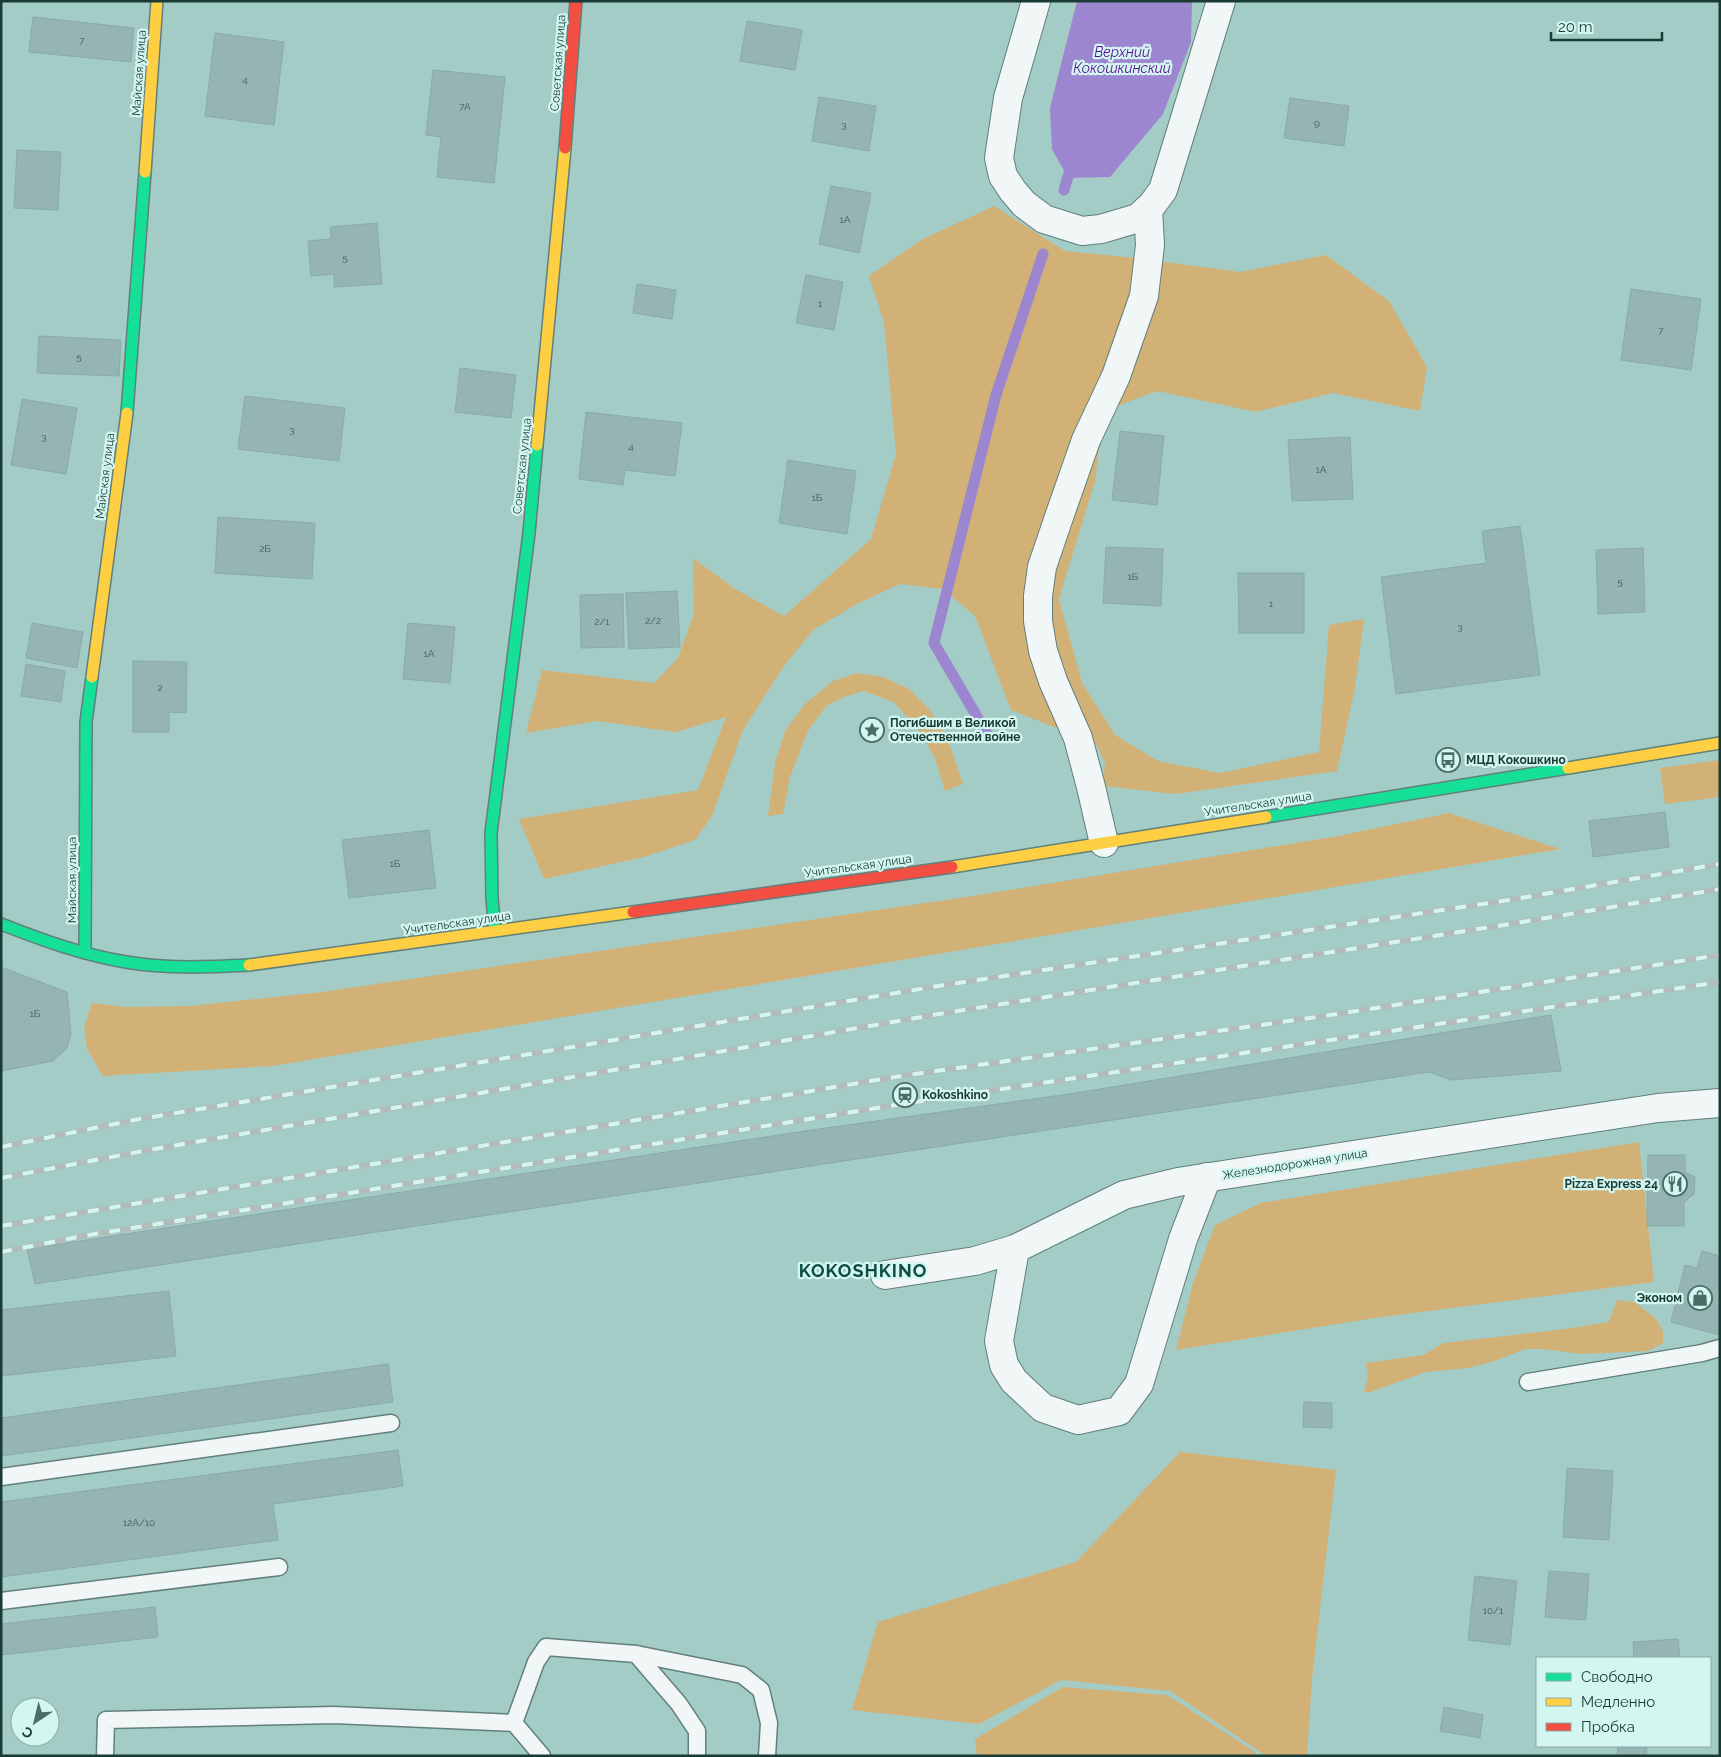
<svg xmlns="http://www.w3.org/2000/svg" width="1721" height="1757" viewBox="0 0 1721 1757" font-family="Raleway,sans-serif">
<style>
.green{fill:#d2b177}
.water{fill:#9c86d0}
.lines{fill:none;stroke-linecap:round;stroke-linejoin:round}
.stream{stroke:#9c86d0;stroke-width:11}
.building{fill:#95b5b4;stroke:#8aaaa9}
.lane-casing{stroke:#627f7b;stroke-width:19}
.street-casing{stroke:#627f7b;stroke-width:30}
.fast-casing{stroke:#627f7b;stroke-width:14}
.slow-casing{stroke:#627f7b;stroke-width:14}
.jam-casing{stroke:#627f7b;stroke-width:14}
.lane{stroke:#f1f7f6;stroke-width:16}
.street{stroke:#f1f7f6;stroke-width:28}
.fast{stroke:#16e098;stroke-width:11}
.slow{stroke:#ffcf43;stroke-width:11}
.jam{stroke:#f24e42;stroke-width:11}
.rail-casing{stroke:#b2bcba;stroke-width:5.5}
.rail{stroke:#d3f7f0;stroke-width:4;stroke-dasharray:11;stroke-linecap:butt}
.labels{text-anchor:middle;dominant-baseline:central;stroke-width:4.5;stroke-linejoin:round;paint-order:stroke}
.number-label{font-size:10px;fill:#3a5a56}
.street-label{font-size:12px;fill:#1a3a35;stroke:#d3f7f0}
.poi-label{font-size:12px;font-weight:bold;fill:#1a3a35;stroke:#d3f7f0;text-anchor:start}
.water-label{font-size:14px;font-style:italic;fill:#590994;stroke:#d3f7f0}
.district-label{font-size:18px;font-weight:bold;letter-spacing:1px;fill:#0d4d45;stroke:#d3f7f0}
</style>
<rect width="100%" height="100%" fill="#a4ccc6"/>
<g class="green">
<path d="M994 206 1065 251 1136 258 1240 272 1326 255 1389 301 1427 367 1420 411 1333 393 1256 412 1157 391 1104 411 1095 481 1059 599 1082 683 1115 735 1158 761 1220 773 1319 752 1329 625 1364 619 1355 688 1337 771 1176 794 1103 786 1105 763 1096 744 1011 710 975 616 943 589 900 584 859 603 813 630 784 666 743 730 712 816 695 840 644 857 544 879 519 819 698 790 726 717 676 732 597 721 526 733 542 670 654 683 678 658 694 613 693 558 735 589 784 616 871 539 896 454 884 322 869 276 923 239Z"/>
<path d="M857 673 883 677 909 689 930 710 947 737 963 784 945 791 935 758 922 735 894 702 864 691 844 697 826 706 808 731 790 777 783 814 768 816 775 763 785 731 805 704 833 681Z"/>
<path d="M1720 760V797L1665 804 1660 768Z"/>
<path d="M1449 813 1560 849 273 1066 103 1076 87 1049 84 1028 92 1003 126 1007 189 1006 322 992 973 896 1338 836Z"/>
<path d="M1639 1142 1654 1282 1374 1318 1176 1350 1193 1283 1215 1225 1261 1203Z"/>
<path d="M1617 1300 1635 1302 1656 1319 1663 1331V1343L1648 1351 1582 1354 1544 1349H1525L1495 1361 1468 1368 1426 1372 1370 1392H1364L1368 1377 1366 1363 1423 1355 1444 1343 1572 1328 1609 1322Z"/>
<path d="M1180 1452 1336 1470 1312 1679 1307 1756H1266L1170 1691 1061 1680 979 1724 852 1710 878 1622 1076 1562Z"/>
<path d="M1063 1687 1167 1695 1249 1748 1259 1756H977L975 1739Z"/>
</g>
<path class="water" d="M1077 1H1192L1191 42 1163 114 1110 177 1068 178 1052 149 1050 108Z"/>
<g class="lines">
<g class="stream">
<path d="M1064 190 1072 163"/>
<path d="M986 732 934 643 996 395 1043 254"/>
</g>
</g>
<g class="building">
<path d="M33 17 134 28 131 62 29 52Z"/>
<path d="M747 21 802 30 795 70 740 61Z"/>
<path d="M215 33 284 42 274 125 205 116Z"/>
<path d="M433 70 505 77 494 183 437 177 441 137 426 135Z"/>
<path d="M819 97 876 106 869 151 812 141Z"/>
<path d="M1290 98 1349 106 1344 146 1284 138Z"/>
<path d="M17 150 61 152 58 210 14 208Z"/>
<path d="M831 186 871 193 859 253 819 244Z"/>
<path d="M377 223 382 284 334 287V274L311 276 308 241 331 239 330 227Z"/>
<path d="M806 275 843 282 834 330 796 323Z"/>
<path d="M637 284 676 290 672 319 633 313Z"/>
<path d="M1631 289 1701 299 1691 370 1621 360Z"/>
<path d="M39 336 121 340 119 376 37 373Z"/>
<path d="M460 368 516 375 511 418 455 412Z"/>
<path d="M245 396 345 408 339 461 238 449Z"/>
<path d="M22 399 77 408 66 474 11 465Z"/>
<path d="M586 412 682 423 675 476 625 470 623 485 579 479Z"/>
<path d="M1120 431 1164 436 1157 505 1112 500Z"/>
<path d="M1350 437 1353 499 1292 501 1288 440Z"/>
<path d="M788 460 856 471 847 534 779 523Z"/>
<path d="M218 517 315 523 312 579 215 573Z"/>
<path d="M1520 526 1540 675 1396 694 1381 577 1486 563 1482 531Z"/>
<path d="M1106 547 1163 549 1161 606 1103 603Z"/>
<path d="M1643 548 1645 612 1598 614 1596 550Z"/>
<path d="M1238 573H1304V633H1239Z"/>
<path d="M677 591 680 647 629 649 626 593Z"/>
<path d="M623 594 624 647 581 648 580 595Z"/>
<path d="M32 623 83 632 77 668 26 658Z"/>
<path d="M408 623 455 627 450 683 403 679Z"/>
<path d="M133 661 187 662 186 713 169 712V732H133Z"/>
<path d="M26 664 65 671 61 702 21 696Z"/>
<path d="M1665 812 1669 847 1593 857 1589 821Z"/>
<path d="M429 830 436 888 349 898 342 840Z"/>
<path d="M1 967 67 992 71 1034 67 1048 53 1061 1 1071Z"/>
<path d="M1551 1015 1561 1071 1451 1080 1429 1072 35 1284 27 1249 805 1131 1076 1093Z"/>
<path d="M1648 1155H1685V1172L1695 1177 1694 1194 1684 1202V1226H1647Z"/>
<path d="M1702 1251 1720 1256V1335L1671 1322 1685 1265 1697 1268Z"/>
<path d="M169 1291 176 1356 1 1376V1310Z"/>
<path d="M388 1364 393 1402 1 1456V1418Z"/>
<path d="M1304 1402 1332 1403V1428L1303 1427Z"/>
<path d="M398 1450 403 1486 273 1504 278 1540 1 1577V1502Z"/>
<path d="M1567 1468 1613 1471 1609 1540 1563 1537Z"/>
<path d="M1549 1571 1589 1574 1586 1620 1545 1617Z"/>
<path d="M1475 1576 1517 1581 1510 1645 1468 1640Z"/>
<path d="M155 1607 158 1637 1 1655V1624Z"/>
<path d="M1678 1639 1680 1658H1634L1633 1642Z"/>
<path d="M1444 1707 1483 1715 1480 1738 1440 1731Z"/>
<path d="M1618 1746H1647L1646 1756H1617Z"/>
</g>
<g class="lines">
<defs>
<g id="lane">
<path d="M1528 1382 1702 1353 1720 1348"/>
<path d="M1 1477 391 1423"/>
<path d="M1 1601 279 1567"/>
<path d="M636 1654 742 1675 761 1690 769 1723 767 1756"/>
<path d="M514 1723 536 1662 546 1647 636 1654 679 1704 697 1731V1756"/>
<path d="M105 1756 106 1720 334 1715 514 1723 542 1756"/>
</g>
<g id="street">
<path d="M1036 1 1008 98 999 158 1003 176 1013 191 1024 204 1044 219 1082 231 1101 229 1138 218 1152 205 1163 190 1221 1"/>
<path d="M1104 843 1091 787 1078 738 1053 681 1043 651 1038 621V596L1042 567 1059 517 1086 440 1116 376 1144 296 1150 245 1148 209"/>
<path d="M1015 1249 999 1341 1004 1365 1014 1381 1043 1408 1078 1420 1119 1411 1139 1384 1183 1239 1207 1177"/>
<path d="M885 1275 975 1261 1015 1249 1124 1195 1178 1182 1658 1108 1720 1103"/>
</g>
<g id="fast">
<path d="M127 413 145 172"/>
<path d="M1266 817 1568 768"/>
<path d="M1 924C42 940 83 955 126 962 166 969 208 967 249 965"/>
<path d="M495 931 492 898 491 833 529 533 537 445"/>
<path d="M85 953 86 722 92 677"/>
</g>
<g id="slow">
<path d="M145 172 157 1"/>
<path d="M537 445 565 148"/>
<path d="M92 677 127 413"/>
<path d="M1568 768 1720 743"/>
<path d="M952 867 1266 817"/>
<path d="M249 965 633 912"/>
</g>
<g id="jam">
<path d="M565 148 576 1"/>
<path d="M633 912 952 867"/>
</g>
</defs>
<use href="#lane" class="lane-casing"/>
<use href="#street" class="street-casing"/>
<use href="#fast" class="fast-casing"/>
<use href="#slow" class="slow-casing"/>
<use href="#jam" class="jam-casing"/>
<use href="#lane" class="lane"/>
<use href="#street" class="street"/>
<use href="#fast" class="fast"/>
<use href="#slow" class="slow"/>
<use href="#jam" class="jam"/>
<defs>
<g id="rail">
<path d="M1 1147 134 1120 938 986 1509 900 1720 864"/>
<path d="M1 1178 143 1151 945 1013 1510 924 1720 889"/>
<path d="M1 1226 901 1076 1324 1016 1720 955"/>
<path d="M1 1252 83 1236 908 1103 1720 982"/>
</g>
</defs>
<use href="#rail" class="rail-casing"/>
<use href="#rail" class="rail"/>
</g>
<defs>
<symbol id="sight-ring" viewBox="-11 -11 22 22"><circle r="9.5" fill="#d3f7f0" stroke="#4a6d68" stroke-width="1.5"/><path d="M0-6L1.8-2.2L6-1.7L2.9 1.2L3.7 5.4L0 3.3L-3.7 5.4L-2.9 1.2L-6-1.7L-1.8-2.2Z" fill="#4a6d68"/></symbol>
<symbol id="bus-ring" viewBox="-11 -11 22 22"><circle r="9.5" fill="#d3f7f0" stroke="#4a6d68" stroke-width="1.5"/><path d="M-5-6H5V4H4V6H2V4H-2V6H-4V4H-5ZM-3.5-4V0h7V-4ZM-3.5 1.2v1.5H-2V1.2ZM2 1.2v1.5H3.5V1.2Z" fill="#4a6d68"/></symbol>
<symbol id="station-ring" viewBox="-11 -11 22 22"><circle r="9.5" fill="#d3f7f0" stroke="#4a6d68" stroke-width="1.5"/><path d="M-3-6H3Q5-6 5-4V2Q5 4 3 4L4.5 6H3L1.5 4h-3L-3 6H-4.5L-3 4Q-5 4-5 2V-4Q-5-6-3-6ZM-3.5-4v3h7v-3ZM-3.5 1v1.5H-2V1ZM2 1v1.5H3.5V1Z" fill="#4a6d68"/></symbol>
<symbol id="restaurant-ring" viewBox="-11 -11 22 22"><circle r="9.5" fill="#d3f7f0" stroke="#4a6d68" stroke-width="1.5"/><path d="M-5-6h1v4h1v-4h1v4h1v-4h1v5L-1.5 .5V6h-2V.5L-5-1ZM5-6V6H3V1.5H1.5Q1.5-4 5-6Z" fill="#4a6d68"/></symbol>
<symbol id="shop-ring" viewBox="-11 -11 22 22"><circle r="9.5" fill="#d3f7f0" stroke="#4a6d68" stroke-width="1.5"/><path d="M-5-2.5h2.3a2.7 3.5 0 0 1 5.4 0H5L5.5 6h-11ZM-1.5-2.5h3a1.5 2.3 0 0 0-3 0Z" fill="#4a6d68"/></symbol>
</defs>
<g fill-rule="evenodd">
<use href="#sight-ring" x="858" y="716" width="28" height="28"/>
<use href="#bus-ring" x="1434" y="746" width="28" height="28"/>
<use href="#station-ring" x="891" y="1081" width="28" height="28"/>
<use href="#restaurant-ring" x="1661" y="1170" width="28" height="28"/>
<use href="#shop-ring" x="1686" y="1284" width="28" height="28"/>
</g>
<g class="labels">
<g class="number-label">
<text x="82" y="40">7</text>
<text x="245" y="79">4</text>
<text x="465" y="106">7А</text>
<text x="1317" y="122">9</text>
<text x="844" y="124">3</text>
<text x="845" y="219">1А</text>
<text x="345" y="257">5</text>
<text x="820" y="303">1</text>
<text x="1661" y="330">7</text>
<text x="79" y="356">5</text>
<text x="292" y="429">3</text>
<text x="44" y="436">3</text>
<text x="631" y="446">4</text>
<text x="1321" y="469">1А</text>
<text x="817" y="497">1Б</text>
<text x="265" y="548">2Б</text>
<text x="1133" y="576">1Б</text>
<text x="1620" y="581">5</text>
<text x="1271" y="603">1</text>
<text x="653" y="620">2/2</text>
<text x="602" y="621">2/1</text>
<text x="1460" y="626">3</text>
<text x="429" y="653">1А</text>
<text x="160" y="687">2</text>
<text x="395" y="863">1Б</text>
<text x="35" y="1013">1Б</text>
<text x="139" y="1522">12А/10</text>
<text x="1493" y="1610">10/1</text>
</g>
<g class="street-label">
<text transform="translate(558 63) rotate(-86)">Советская улица</text>
<text transform="translate(139 73) rotate(-86)">Майская улица</text>
<text transform="translate(522 466) rotate(-84)">Советская улица</text>
<text transform="translate(105 476) rotate(-83)">Майская улица</text>
<text transform="translate(1258 804) rotate(-9)">Учительская улица</text>
<text transform="translate(858 866) rotate(-8)">Учительская улица</text>
<text transform="translate(72 880) rotate(-90)">Майская улица</text>
<text transform="translate(457 923) rotate(-8)">Учительская улица</text>
<text transform="translate(1295 1164) rotate(-9)">Железнодорожная улица</text>
</g>
<g class="poi-label">
<text x="890" y="723">Погибшим в Великой<tspan x="890" dy="14">Отечественной войне</tspan></text>
<text x="1466" y="760">МЦД Кокошкино</text>
<text x="922" y="1095">Kokoshkino</text>
<text x="1658" y="1184" text-anchor="end">Pizza Express 24</text>
<text x="1682" y="1298" text-anchor="end">Эконом</text>
</g>
<g class="water-label">
<text x="1122" y="52">Верхний<tspan x="1122" dy="16">Кокошкинский</tspan></text>
</g>
<g class="district-label">
<text x="863" y="1270">KOKOSHKINO</text>
</g>
</g>
<rect width="1721" height="1757" fill="none" stroke="#1a3a35" stroke-width="5"/>
<rect x="1536" y="1657" width="175" height="90" fill="#d3f7f0" stroke="#89aba5"/>
<rect x="1546" y="1673" width="25" height="8" fill="#16e098" stroke="#89aba5"/>
<text x="1581" y="1682" font-size="15" fill="#1a3a35">Свободно</text>
<rect x="1546" y="1698" width="25" height="8" fill="#ffcf43" stroke="#89aba5"/>
<text x="1581" y="1707" font-size="15" fill="#1a3a35">Медленно</text>
<rect x="1546" y="1723" width="25" height="8" fill="#f24e42" stroke="#89aba5"/>
<text x="1581" y="1732" font-size="15" fill="#1a3a35">Пробка</text>
<g transform="translate(35 1722) rotate(215)"><circle r="24" fill="#d3f7f0" stroke="#89aba5"/>
<path d="M0-4L9 19L0 12L-9 19Z" fill="#4a6d68"/>
<text y="-8" font-size="14" font-weight="bold" text-anchor="middle" fill="#1a3a35">С</text>
</g>
<path d="M1551 32v8h111v-8" fill="none" stroke="#1a3a35" stroke-width="2.5"/>
<text x="1558" y="32" font-size="15" fill="#1a3a35" stroke="#d3f7f0" stroke-width="4" paint-order="stroke">20 m</text>
</svg>
